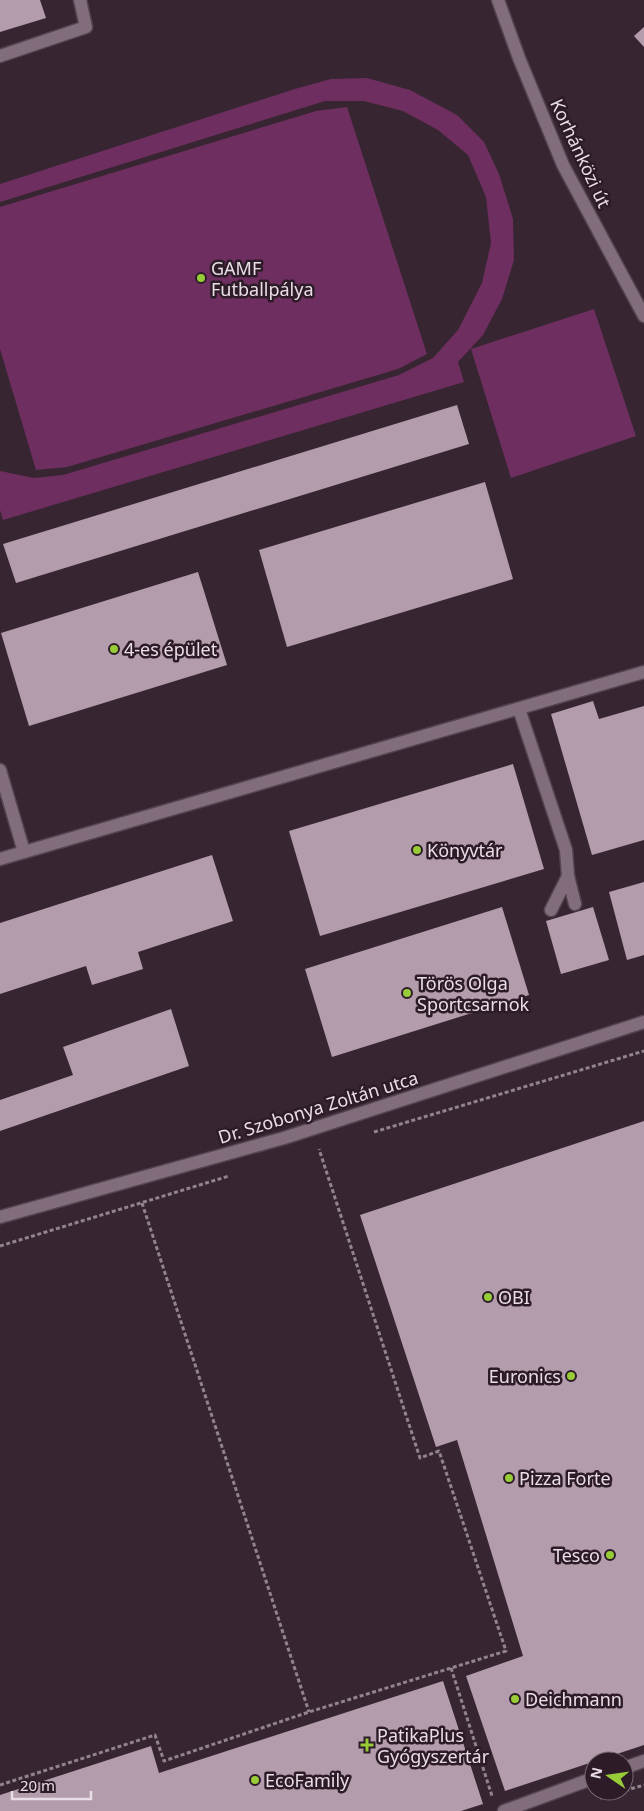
<svg xmlns="http://www.w3.org/2000/svg" width="644" height="1811" viewBox="0 0 644 1811" font-family="'Noto Sans',sans-serif">
<style>
.green{fill:#6e2e5f}
.building{fill:#b39cac}
.lines{fill:none;stroke-linecap:round;stroke-linejoin:round}
.lane-casing{stroke:#53444f;stroke-width:15}
.street-casing{stroke:#53444f;stroke-width:15}
.secondary-casing{stroke:#53444f;stroke-width:15}
.path{stroke:#92848e;stroke-width:3;stroke-dasharray:4 2.5;stroke-linecap:butt}
.lane{stroke:#826d7c;stroke-width:12}
.street{stroke:#826d7c;stroke-width:12}
.secondary{stroke:#826d7c;stroke-width:12}
.poi-dot{fill:#97cc38;stroke:#2d1c28;stroke-width:2}
.labels{text-anchor:middle;dominant-baseline:central;stroke-width:5;stroke-linejoin:round;paint-order:stroke}
.street-label{font-size:18px;fill:#eadee6;stroke:#2d1c28}
.poi-label{font-size:18px;fill:#eadee6;stroke:#2d1c28;text-anchor:start}
</style>
<rect width="100%" height="100%" fill="#372632"/>
<g class="green">
<path d="M367 78 410 90 457 115 484 142 499 174 513 219 514 260 502 299 483 335 458 362 464 382 3 520 0 510V471L34 478 63 475 399 375 433 358 458 330 482 283 491 243 486 197 468 155 438 130 403 111 364 101H325L0 202V184L295 89 331 79Z"/>
<path d="M347 107 427 354 398 369 67 467 36 470 0 349V207L316 111Z"/>
<path d="M594 309 636 436 511 478 471 349Z"/>
</g>
<g class="building">
<path d="M0 0H40L46 18 0 32Z"/>
<path d="M644 27V47L634 36Z"/>
<path d="M457 405 469 444 16 583 3 544Z"/>
<path d="M485 482 513 579 287 647 259 550Z"/>
<path d="M198 572 227 665 29 726 1 633Z"/>
<path d="M593 701 599 719 644 706V840L592 855 551 714Z"/>
<path d="M513 764 544 869 320 936 289 831Z"/>
<path d="M212 855 233 921 138 952 143 969 92 985 86 966 0 994V923Z"/>
<path d="M644 882V955L627 960 609 892Z"/>
<path d="M502 907 529 995 332 1057 305 969Z"/>
<path d="M593 907 609 960 561 974 546 921Z"/>
<path d="M171 1009 189 1066 0 1131V1100L73 1075 63 1047Z"/>
<path d="M644 1121V1745L505 1791 466 1676 523 1656 457 1440 436 1447 360 1215Z"/>
<path d="M443 1681 483 1804 461 1811H0V1795L151 1746 159 1773Z"/>
</g>
<g class="lines">
<defs>
<g id="lane">
<path d="M0 56 86 27 80 0"/>
<path d="M519 709 566 850 568 876 575 904"/>
<path d="M0 770 24 852"/>
<path d="M0 859 644 672"/>
<path d="M551 910 568 876"/>
<path d="M624 1768 644 1761"/>
<path d="M504 1811 594 1778"/>
</g>
<path id="street" d="M0 1217 284 1138 644 1022"/>
<path id="secondary" d="M498 0 519 58 563 165 644 316"/>
</defs>
<use href="#lane" class="lane-casing"/>
<use href="#street" class="street-casing"/>
<use href="#secondary" class="secondary-casing"/>
<g class="path">
<path d="M374 1132 644 1051"/>
<path d="M142 1203 309 1712"/>
<path d="M0 1246 229 1176"/>
<path d="M451 1668 492 1796"/>
<path d="M0 1785 155 1735 164 1761 309 1712 506 1651 439 1451 420 1458 319 1149"/>
<path d="M600 1798 644 1785"/>
</g>
<use href="#lane" class="lane"/>
<use href="#street" class="street"/>
<use href="#secondary" class="secondary"/>
</g>
<g class="poi-dot">
<circle cx="201" cy="278" r="5"/>
<circle cx="114" cy="649" r="5"/>
<circle cx="417" cy="850" r="5"/>
<circle cx="407" cy="993" r="5"/>
<circle cx="488" cy="1297" r="5"/>
<circle cx="571" cy="1376" r="5"/>
<circle cx="509" cy="1478" r="5"/>
<circle cx="610" cy="1555" r="5"/>
<circle cx="515" cy="1699" r="5"/>
<path d="M364.5 1737.5h5v5h5v5h-5v5h-5v-5h-5v-5h5z"/>
<circle cx="255" cy="1780" r="5"/>
</g>
<g class="labels">
<g class="street-label">
<text transform="translate(581 153) rotate(65)">Korhánközi út</text>
<text transform="translate(318 1107) rotate(-17)">Dr. Szobonya Zoltán utca</text>
</g>
<g class="poi-label">
<text x="211" y="268">GAMF<tspan x="211" dy="21">Futballpálya</tspan></text>
<text x="124" y="649">4-es épület</text>
<text x="427" y="850">Könyvtár</text>
<text x="417" y="983">Törös Olga<tspan x="417" dy="21">Sportcsarnok</tspan></text>
<text x="498" y="1297">OBI</text>
<text x="561" y="1376" text-anchor="end">Euronics</text>
<text x="519" y="1478">Pizza Forte</text>
<text x="600" y="1555" text-anchor="end">Tesco</text>
<text x="525" y="1699">Deichmann</text>
<text x="377" y="1735">PatikaPlus<tspan x="377" dy="21">Gyógyszertár</tspan></text>
<text x="265" y="1780">EcoFamily</text>
</g>
</g>
<g transform="translate(609 1776) rotate(283)"><circle r="24" fill="#2d1c28" stroke="#796a74"/>
<path d="M0-4L9 19L0 12L-9 19Z" fill="#97cc38"/>
<text y="-8" font-size="14" font-weight="bold" text-anchor="middle" fill="#eadee6">N</text>
</g>
<path d="M12 1791v8h79v-8" fill="none" stroke="#eadee6" stroke-width="2.5"/>
<text x="20" y="1791" font-size="15" fill="#eadee6" stroke="#2d1c28" stroke-width="4" paint-order="stroke">20 m</text>
</svg>
